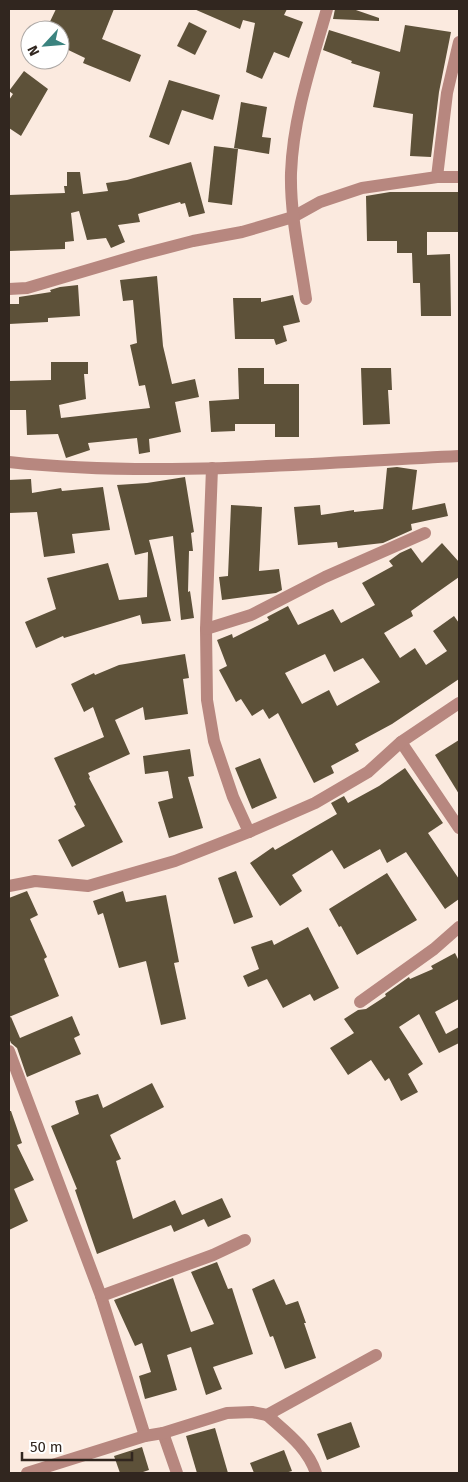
<svg xmlns="http://www.w3.org/2000/svg" width="468" height="1482" viewBox="0 0 468 1482" font-family="'Fira Sans',sans-serif">
<style>
.building{fill:#5d5139;fill-rule:evenodd}
.lines{fill:none;stroke-linecap:round;stroke-linejoin:round}
.minor{stroke:#b7877f;stroke-width:12}
</style>
<rect width="100%" height="100%" fill="#fbeadf"/>
<g class="building">
<path d="M56 9H114L102 39 141 55 130 82 83 63 85 58 60 46V30H46Z"/>
<path d="M194 9H287L284 15 303 22 289 58 274 52 262 79 246 72 255 23 243 20 240 29Z"/>
<path d="M335 9H353L379 18V21L333 19Z"/>
<path d="M189 22 207 31 195 55 177 46Z"/>
<path d="M405 25 451 32 439 92 431 157 410 156 413 114 373 107 380 72 351 63 352 61 323 50 329 30 400 52Z"/>
<path d="M24 71 48 89 21 136 9 128V100L13 94 9 91Z"/>
<path d="M169 80 220 95 213 120 182 110 169 145 149 137Z"/>
<path d="M241 102 267 107 262 137 271 138 269 154 234 148Z"/>
<path d="M214 146 238 149 232 205 208 202Z"/>
<path d="M191 162 205 213 189 217 185 203 181 204 180 202 138 214 140 222 118 225 125 242 111 248 106 238 87 240 79 211 71 213 74 241 65 242V249L9 251V195L65 193 64 186H67V172H80L83 194 108 191 106 183 127 180Z"/>
<path d="M390 192H459V232H427V255L450 254 451 316H421L420 283H413L412 253H397V241H367L366 196Z"/>
<path d="M157 276 163 346 172 384 195 379 199 397 175 402 181 432 149 439 150 452 139 454 137 438 88 443 90 450 66 458 58 434 27 435 26 410H9V381L51 380V362H88V374H84L86 399 59 405 61 418 150 408 145 385 139 386 130 345 137 343 133 300 123 301 120 280Z"/>
<path d="M78 285 80 316 48 318V322L9 324V304H19V297L51 292 50 290 60 287Z"/>
<path d="M293 295 300 322 283 326 287 341 276 345 274 339H235L233 298H261V302Z"/>
<path d="M238 368H264V384H299V437H275V424H235V431L211 432 209 401 239 399Z"/>
<path d="M361 368H391L392 390H388L390 424 363 425Z"/>
<path d="M397 467 417 470 412 510 445 503 448 516 411 524 412 530 383 543 338 548 337 542 298 545 294 507 320 505 321 515 354 510V512L383 509 387 468Z"/>
<path d="M185 477 194 532 191 533 193 551H189L188 592 190 591 194 618 181 620 173 536 149 540 171 621 142 624 140 615 64 638 63 636 36 648 25 622 56 609 47 578 108 563 119 600 147 597 148 552 135 555 117 485 147 483Z"/>
<path d="M31 479 32 493 61 488 62 491 103 487 110 530 72 534 75 553 44 557 37 512 9 513V480Z"/>
<path d="M231 505 262 507 259 571 279 569 282 590 276 593 222 600 219 577 228 576Z"/>
<path d="M442 543 459 562V577L411 611 413 616 384 633 400 658 415 648 426 665 447 651 433 631 454 616 459 623V679L392 724 355 744 359 751 331 766 334 773 314 783 278 713 269 719 263 709 252 716 241 699 236 702 219 670 227 666 217 640 232 634 233 638 269 620 267 617 288 606 298 625 333 609 341 623 375 605 362 583 393 566 389 561 400 553 411 548 422 563ZM325 654 334 672 363 658 380 682 337 706 329 690 302 704 285 673Z"/>
<path d="M185 654 189 678 183 679 188 714 145 720 143 707 115 720 130 754 88 773 90 777 89 778 123 842 72 867 58 840 85 826 74 806 76 805 54 758 104 737 93 707 84 712 71 684 94 673 95 675 119 665Z"/>
<path d="M459 740V794L435 755Z"/>
<path d="M190 749 194 776 188 777 203 828 169 838 158 802 173 798 168 771 145 774 143 756Z"/>
<path d="M260 758 277 798 252 809 235 768Z"/>
<path d="M405 768 443 823 428 833 459 879V899L445 909 406 852 387 863 380 849 344 869 332 850 292 875 302 891 280 906 250 863 273 847 275 850 337 814 331 803 344 796 348 803 379 786Z"/>
<path d="M236 871 253 917 234 924 218 878Z"/>
<path d="M387 873 417 920 357 955 341 926 339 927 329 909Z"/>
<path d="M27 891 38 915 30 919 47 957 44 959 59 996 9 1017V898Z"/>
<path d="M123 891 126 902 166 895 179 962 174 963 186 1019 161 1025 146 961 119 968 103 913 98 915 93 901Z"/>
<path d="M308 927 339 988 314 1001 310 994 283 1008 267 979 248 987 243 976 259 969 251 947 272 940 274 945Z"/>
<path d="M455 953 459 961V999L435 1012 446 1034 459 1027V1043L439 1053 419 1014 399 1027 423 1064 408 1074 418 1092 401 1101 389 1078 385 1081 371 1060 348 1075 330 1048 354 1033 344 1019 358 1010 366 1009 386 996 385 994 409 977 410 979 433 969 431 966Z"/>
<path d="M72 1016 80 1035 74 1038 81 1054 27 1077 17 1048 11 1043 9 1038V1018L11 1017 20 1038Z"/>
<path d="M152 1083 164 1107 110 1135 121 1159 116 1161 133 1219 175 1200 182 1215 222 1198 231 1217 208 1227 204 1219 174 1232 171 1225 97 1254 75 1190 77 1189 51 1126 79 1114 75 1101 98 1094 103 1108Z"/>
<path d="M9 1111H11L22 1143 17 1145 34 1180 14 1189 28 1221 9 1230Z"/>
<path d="M217 1262 228 1289 232 1288 253 1354 213 1367 222 1389 206 1395 191 1347 167 1355 177 1390 145 1399 139 1376 151 1372 142 1343 135 1346 114 1300 173 1278 191 1332 214 1324 191 1272Z"/>
<path d="M274 1279 286 1305 298 1301 306 1323H304L316 1358 285 1369 273 1336 270 1337 252 1289Z"/>
<path d="M351 1422 360 1447 327 1460 317 1434Z"/>
<path d="M215 1428 228 1473H197L186 1436Z"/>
<path d="M142 1447 149 1470 140 1473H120L114 1456Z"/>
<path d="M284 1450 292 1471 285 1473H254L250 1463Z"/>
</g>
<g class="lines">
<g class="minor">
<path d="M437 177 447 93 459 42"/>
<path d="M9 289 27 288 139 255 193 241 242 232 293 217 320 202 362 188 437 177H459"/>
<path d="M306 299C300 257 290 215 291 173 293 117 312 62 327 9"/>
<path d="M9 462C156 478 311 463 459 456"/>
<path d="M212 468 206 629 207 700 214 741 233 797 249 832"/>
<path d="M206 629 251 615 325 577 425 533"/>
<path d="M401 742 459 828"/>
<path d="M9 886 35 881 88 886 175 861 249 832 315 803 368 772 401 742 459 703"/>
<path d="M360 1002 434 949 459 927"/>
<path d="M9 1051 101 1296 145 1436"/>
<path d="M101 1296 213 1255 245 1240"/>
<path d="M267 1415C287 1433 307 1447 316 1473"/>
<path d="M163 1433 177 1473"/>
<path d="M27 1473 145 1436 163 1433 227 1413 252 1412 267 1415 376 1355"/>
</g>
</g>
<rect width="468" height="1482" fill="none" stroke="#31261f" stroke-width="20"/>
<g transform="translate(45 45) rotate(244)"><circle r="24" fill="#ffffff" stroke="#ada8a5"/>
<path d="M0-4L9 19L0 12L-9 19Z" fill="#3b837f"/>
<text y="-8" font-size="14" font-weight="bold" text-anchor="middle" fill="#31261f">N</text>
</g>
<path d="M22 1452v8h110v-8" fill="none" stroke="#31261f" stroke-width="2.5"/>
<text x="30" y="1452" font-size="15" fill="#31261f" stroke="#ffffff" stroke-width="4" paint-order="stroke">50 m</text>
</svg>
